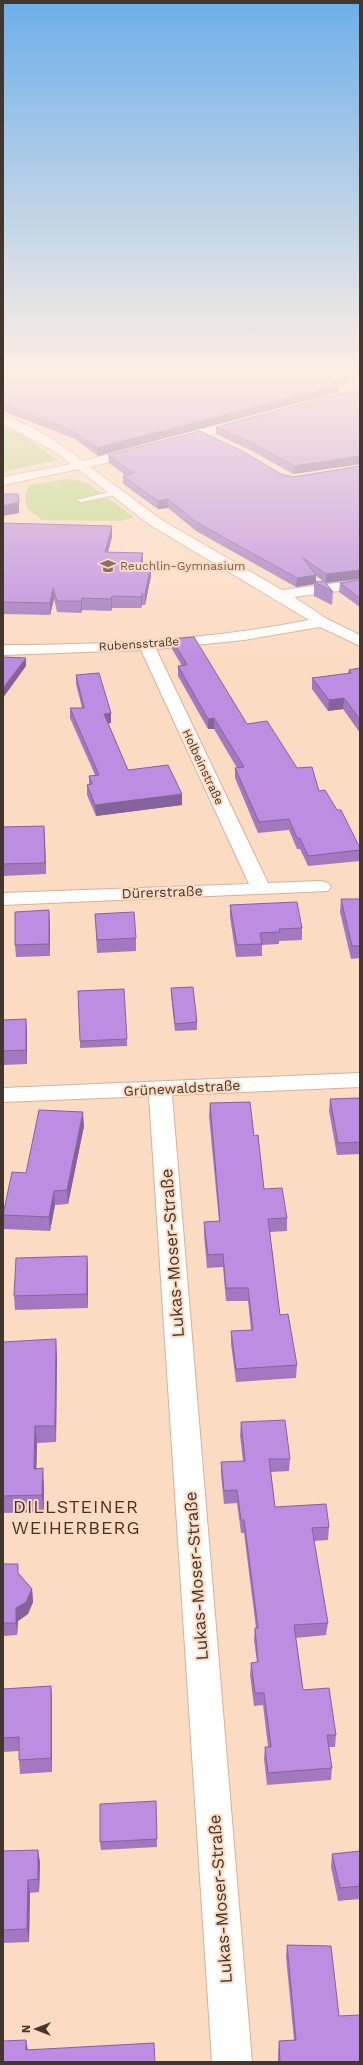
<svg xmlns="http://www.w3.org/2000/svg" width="363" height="2065" viewBox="0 0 363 2065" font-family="'Work Sans',sans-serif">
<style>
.green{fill:#bbd681}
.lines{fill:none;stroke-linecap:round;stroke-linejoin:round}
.service-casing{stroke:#d3b29c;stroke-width:2}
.minor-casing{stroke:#d3b29c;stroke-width:2}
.service{fill:#fff;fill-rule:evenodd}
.minor{fill:#fff;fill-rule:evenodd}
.wall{fill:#a279c1;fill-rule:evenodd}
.shaded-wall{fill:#84639d}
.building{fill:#bc8de0;stroke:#84639d}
.labels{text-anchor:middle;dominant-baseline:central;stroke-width:4;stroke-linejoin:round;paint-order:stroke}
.far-education-label{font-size:12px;fill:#785e54;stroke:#fcdbc3;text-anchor:start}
.far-street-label{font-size:12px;fill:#43362d;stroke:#fcdbc3}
.street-label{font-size:14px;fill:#43362d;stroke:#fcdbc3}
.near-street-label{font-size:17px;fill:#43362d;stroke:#fcdbc3}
.near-neighbourhood-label{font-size:18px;letter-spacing:1px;fill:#4a301d;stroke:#fcdbc3}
</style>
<rect width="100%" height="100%" fill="#fcdbc3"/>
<g class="green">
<path d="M3 428 24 436 57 460 3 472Z"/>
<path d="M67 479 85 482 134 517 121 521 42 520 27 508 25 500 26 492 30 485Z"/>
</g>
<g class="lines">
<defs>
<path id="service" d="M117 490H120V494L81 502 77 500Z"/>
<g id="minor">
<path d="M338 374 360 375V381L339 376Z"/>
<path d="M3 416C32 424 59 443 83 461L137 447 141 448 143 451 141 454 90 467 160 519 282 590 360 580V588L294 597 327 619 360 635V646L320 627 244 640 156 649 268 883 321 881 328 883 331 887 328 891 3 905V893L249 884 141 650 3 655V645C106 645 208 640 309 620L150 525 78 469 3 485V477L71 464 54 451 3 424Z"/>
<path d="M245 418 251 422 249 424 176 444 170 440 172 437Z"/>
<path d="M360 1073V1087L172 1095 252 2062H212L149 1096 3 1102V1088Z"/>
</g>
</defs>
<use href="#service" class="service-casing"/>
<use href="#minor" class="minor-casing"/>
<use href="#service" class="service"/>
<use href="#minor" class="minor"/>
</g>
<g class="wall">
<path d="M3 374H355V381L340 385 339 392 98 456 75 439 3 411Z"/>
<path d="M360 392V464L293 474 254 452 216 434V427Z"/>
<path d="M108 455 281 474 293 477 360 466 326 583 333 592 332 605 314 596V584L296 587 196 531 168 508 158 509 123 484V476L125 475 109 463ZM316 576 319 578 323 581 316 582Z"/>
<path d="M3 523 112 537 108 552 143 553V564L151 576 145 605H142L141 608H112L111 611 82 610 81 613 57 612 54 599 50 615 3 614Z"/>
<path d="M360 580V607L339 592 340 583Z"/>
<path d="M172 639 247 724 297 768 319 791 360 848V861L308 866 300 849H297L289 830 258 833 235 778V768H237L214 729H208L178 676V666H182L172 649Z"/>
<path d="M360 668V733L343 709 328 711 312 689V678L348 673 349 670Z"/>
<path d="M76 675 111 723H108L128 770 182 805 96 816 87 795V785L89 784V776L95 775 70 718V708H82L76 684Z"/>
<path d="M44 826 46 874 3 876V827Z"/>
<path d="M341 899H360V958L351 959 340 912Z"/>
<path d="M230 905 302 928V940L279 941V944L262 945V956L236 957 230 917Z"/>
<path d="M95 914 136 938V951L97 953Z"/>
<path d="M50 922V956L16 957 15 945Z"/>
<path d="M171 988 197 1022V1030L175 1031 171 995Z"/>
<path d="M26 1019 27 1032V1064L3 1065V1020Z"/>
<path d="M127 1039V1046L80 1048V1041Z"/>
<path d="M360 1098V1154L337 1155 329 1111 330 1099Z"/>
<path d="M210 1103 254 1136 264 1189 287 1218V1231L270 1232 280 1315 297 1365 296 1378 236 1382 231 1344V1331L251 1330 248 1301H226L223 1267 207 1268 204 1235V1222L219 1221 209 1116Z"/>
<path d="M84 1126 68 1204 55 1205 50 1231 4 1229 3 1213 26 1173Z"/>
<path d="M87 1256 88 1270V1308L15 1310 14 1296Z"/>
<path d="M3 1342 57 1356 56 1442 37 1443 36 1469 44 1485V1512L3 1513Z"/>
<path d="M241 1422 290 1459 289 1471 271 1472 275 1507 329 1527 328 1540 314 1541 328 1623 326 1635 296 1638 303 1690 336 1735 335 1747H329L332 1768 331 1780 267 1785 264 1759 265 1747H268L263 1705 254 1706 250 1675 251 1663 257 1662 254 1640 255 1628H256L244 1533H241L237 1503 224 1504 221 1474V1462L243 1461 240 1435Z"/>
<path d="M3 1564 19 1574 32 1589 33 1602 28 1614 18 1621 17 1635 3 1636Z"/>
<path d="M51 1686 52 1700V1772L20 1774 19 1760V1751L3 1752V1689Z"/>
<path d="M156 1801 157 1847 101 1850 100 1842Z"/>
<path d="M38 1850 40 1863 39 1892 30 1893 29 1942 3 1943V1851Z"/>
<path d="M360 1851V1899L338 1901 331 1867 332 1854Z"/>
<path d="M287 1945 339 2016 360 2062H278V2053L279 2041 294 2040 286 1957Z"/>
</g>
<g class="shaded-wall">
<path d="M355 374V381L340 385 339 392 98 456 97 448Z"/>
<path d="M360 456V464L293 474 294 466Z"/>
<path d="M168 499V508L158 509V501Z"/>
<path d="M19 502V513L3 516V506Z"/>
<path d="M112 526V537L105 563V552Z"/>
<path d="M143 553V564H140Z"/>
<path d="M151 564V576L145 605V594Z"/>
<path d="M360 570V579L326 583V574Z"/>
<path d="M316 575V583L315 582 314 584 296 587 297 578Z"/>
<path d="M53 588 54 599 50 615V603Z"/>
<path d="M142 594V605L141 608V597Z"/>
<path d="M112 596V608L111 611V599Z"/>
<path d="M82 598V610L81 613V601Z"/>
<path d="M26 658V666L3 698V688Z"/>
<path d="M344 698 343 709 328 711 329 700Z"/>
<path d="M111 713V723L105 724 104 714Z"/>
<path d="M214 718V729H208V719Z"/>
<path d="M182 794V805L96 816 95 805Z"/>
<path d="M44 826 45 836 46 874 45 863Z"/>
<path d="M49 910 50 922V956L49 944Z"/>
<path d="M26 1019 27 1032V1064L26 1050Z"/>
<path d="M83 1112 84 1126 68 1204 67 1190Z"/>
<path d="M54 1191 55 1205 50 1231 49 1217Z"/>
<path d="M87 1256 88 1270V1308L87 1294Z"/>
<path d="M56 1339 57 1356 56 1442 55 1426Z"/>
<path d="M35 1426 37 1443 36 1486 34 1469Z"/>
<path d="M43 1468 44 1485V1512L42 1495Z"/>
<path d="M32 1589 33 1602 28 1614 18 1621 17 1635 16 1623V1608Z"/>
<path d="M51 1686 52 1700V1772L51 1758Z"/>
<path d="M38 1850 40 1863 39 1892 38 1879Z"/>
<path d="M28 1880 30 1893 29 1942 27 1929Z"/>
<path d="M26 2040 29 2056 26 2050Z"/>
</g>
<g class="building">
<path d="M3 374H355L330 381 340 385 97 448 75 432 3 404Z"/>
<path d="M354 390 360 392V456L294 466 254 444 216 427Z"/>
<path d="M200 431 244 452 281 474 293 477 360 466V570L326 574 302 557 316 575 297 578 196 522 168 499 158 501 123 476 134 473 108 455Z"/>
<path d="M3 494H18L19 502 3 506Z"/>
<path d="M3 523 112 526 105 552 143 553 140 564H151L145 594H142L141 597 112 596 111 599 82 598 81 601H57L53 588 50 603 3 602Z"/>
<path d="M360 580V598L340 583Z"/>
<path d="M324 581 333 592 315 582Z"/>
<path d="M194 637 247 724 267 721 297 768 312 767 319 791 325 790 337 810H341L360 848V850L308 856 300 838H297L289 819 259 822 235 768 244 767 214 718 208 719 178 666 187 665 172 639Z"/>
<path d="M3 657 26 658 3 688Z"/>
<path d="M360 668V720L344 698 329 700 312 678 351 673 349 670Z"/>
<path d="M99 673 111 713 104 714 128 770 168 765 182 794 95 805 87 785 92 784 89 776 99 775 70 708H84L76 675Z"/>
<path d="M44 826 45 863 3 864V827Z"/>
<path d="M341 899H360V946H352Z"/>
<path d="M297 902 302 928 279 929 280 932 260 933 262 944 237 945 230 905Z"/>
<path d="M49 910V944L15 945V912Z"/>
<path d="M134 912 136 938 97 940 95 914Z"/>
<path d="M193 987 197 1022 175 1024 171 988Z"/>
<path d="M124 989 127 1039 80 1041 78 991Z"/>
<path d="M26 1019V1050L3 1051V1020Z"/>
<path d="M360 1098V1142L338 1143 330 1099Z"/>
<path d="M250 1102 254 1136 258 1135 264 1189 282 1188 287 1218 268 1219 280 1315 288 1314 297 1365 236 1369 231 1331 253 1330 248 1288H226L223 1254 208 1255 204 1222 220 1221 210 1103Z"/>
<path d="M39 1110 83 1112 67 1190 54 1191 49 1217 3 1215 12 1172 26 1173Z"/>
<path d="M87 1256V1294L14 1296 16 1258Z"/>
<path d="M56 1339 55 1426H35L34 1469 43 1468 42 1495 3 1496V1342Z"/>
<path d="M285 1420 290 1459H269L275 1507 326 1504 329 1527 312 1528 328 1623 294 1625 303 1690 329 1688 336 1735H327L332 1768 268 1773 265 1747H271L264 1693H255L251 1663 258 1662 255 1628H258L244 1520H241L237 1490 224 1491 221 1462 245 1461 241 1422Z"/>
<path d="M3 1564H18V1573L32 1589 26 1602 16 1608V1623H3Z"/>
<path d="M51 1686V1758L19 1760V1737L3 1738V1689Z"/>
<path d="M156 1801 157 1839 100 1842V1804Z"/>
<path d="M38 1850V1879L28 1880 27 1929 3 1930V1851Z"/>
<path d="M360 1851V1886L340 1888 332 1854Z"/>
<path d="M287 1945 331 1946 339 2016 360 2015V2062H280L279 2041 296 2040Z"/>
<path d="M26 2040V2050L154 2043 155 2062H3V2041Z"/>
</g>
<linearGradient id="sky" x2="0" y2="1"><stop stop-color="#6dafe9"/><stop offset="0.56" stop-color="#feefe4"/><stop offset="1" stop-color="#feefe4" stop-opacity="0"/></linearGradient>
<rect width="363" height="663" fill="url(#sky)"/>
<defs>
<symbol id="school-bare" viewBox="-9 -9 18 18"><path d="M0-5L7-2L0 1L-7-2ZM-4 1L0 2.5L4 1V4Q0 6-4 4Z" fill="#8d6e63" stroke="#fcdbc3" stroke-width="2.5" paint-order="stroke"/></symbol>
</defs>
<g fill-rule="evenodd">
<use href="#school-bare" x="97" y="555" width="22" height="22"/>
</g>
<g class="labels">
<g class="far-education-label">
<text x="120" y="566">Reuchlin-Gymnasium</text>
</g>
<g class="far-street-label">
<text transform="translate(139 644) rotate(-4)">Rubensstraße</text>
<text transform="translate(203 767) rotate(65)">Holbeinstraße</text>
</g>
<g class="street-label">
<text transform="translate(162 892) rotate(-2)">Dürerstraße</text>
<text transform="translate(182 1088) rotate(-3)">Grünewaldstraße</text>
</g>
<g class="near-street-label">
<text transform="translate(172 1253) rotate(-94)">Lukas-Moser-Straße</text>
<text transform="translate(196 1576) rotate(-94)">Lukas-Moser-Straße</text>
<text transform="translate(220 1899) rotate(-94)">Lukas-Moser-Straße</text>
</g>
<g class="near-neighbourhood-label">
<text x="76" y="1506">DILLSTEINER<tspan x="76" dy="21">WEIHERBERG</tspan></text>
</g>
</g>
<rect width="363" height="2065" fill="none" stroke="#43362d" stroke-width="8"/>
<g transform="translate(36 2029) rotate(270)" stroke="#fcdbc3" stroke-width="3" paint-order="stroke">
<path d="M0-3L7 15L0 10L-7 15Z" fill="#43362d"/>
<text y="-6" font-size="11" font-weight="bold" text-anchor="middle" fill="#43362d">N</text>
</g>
</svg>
